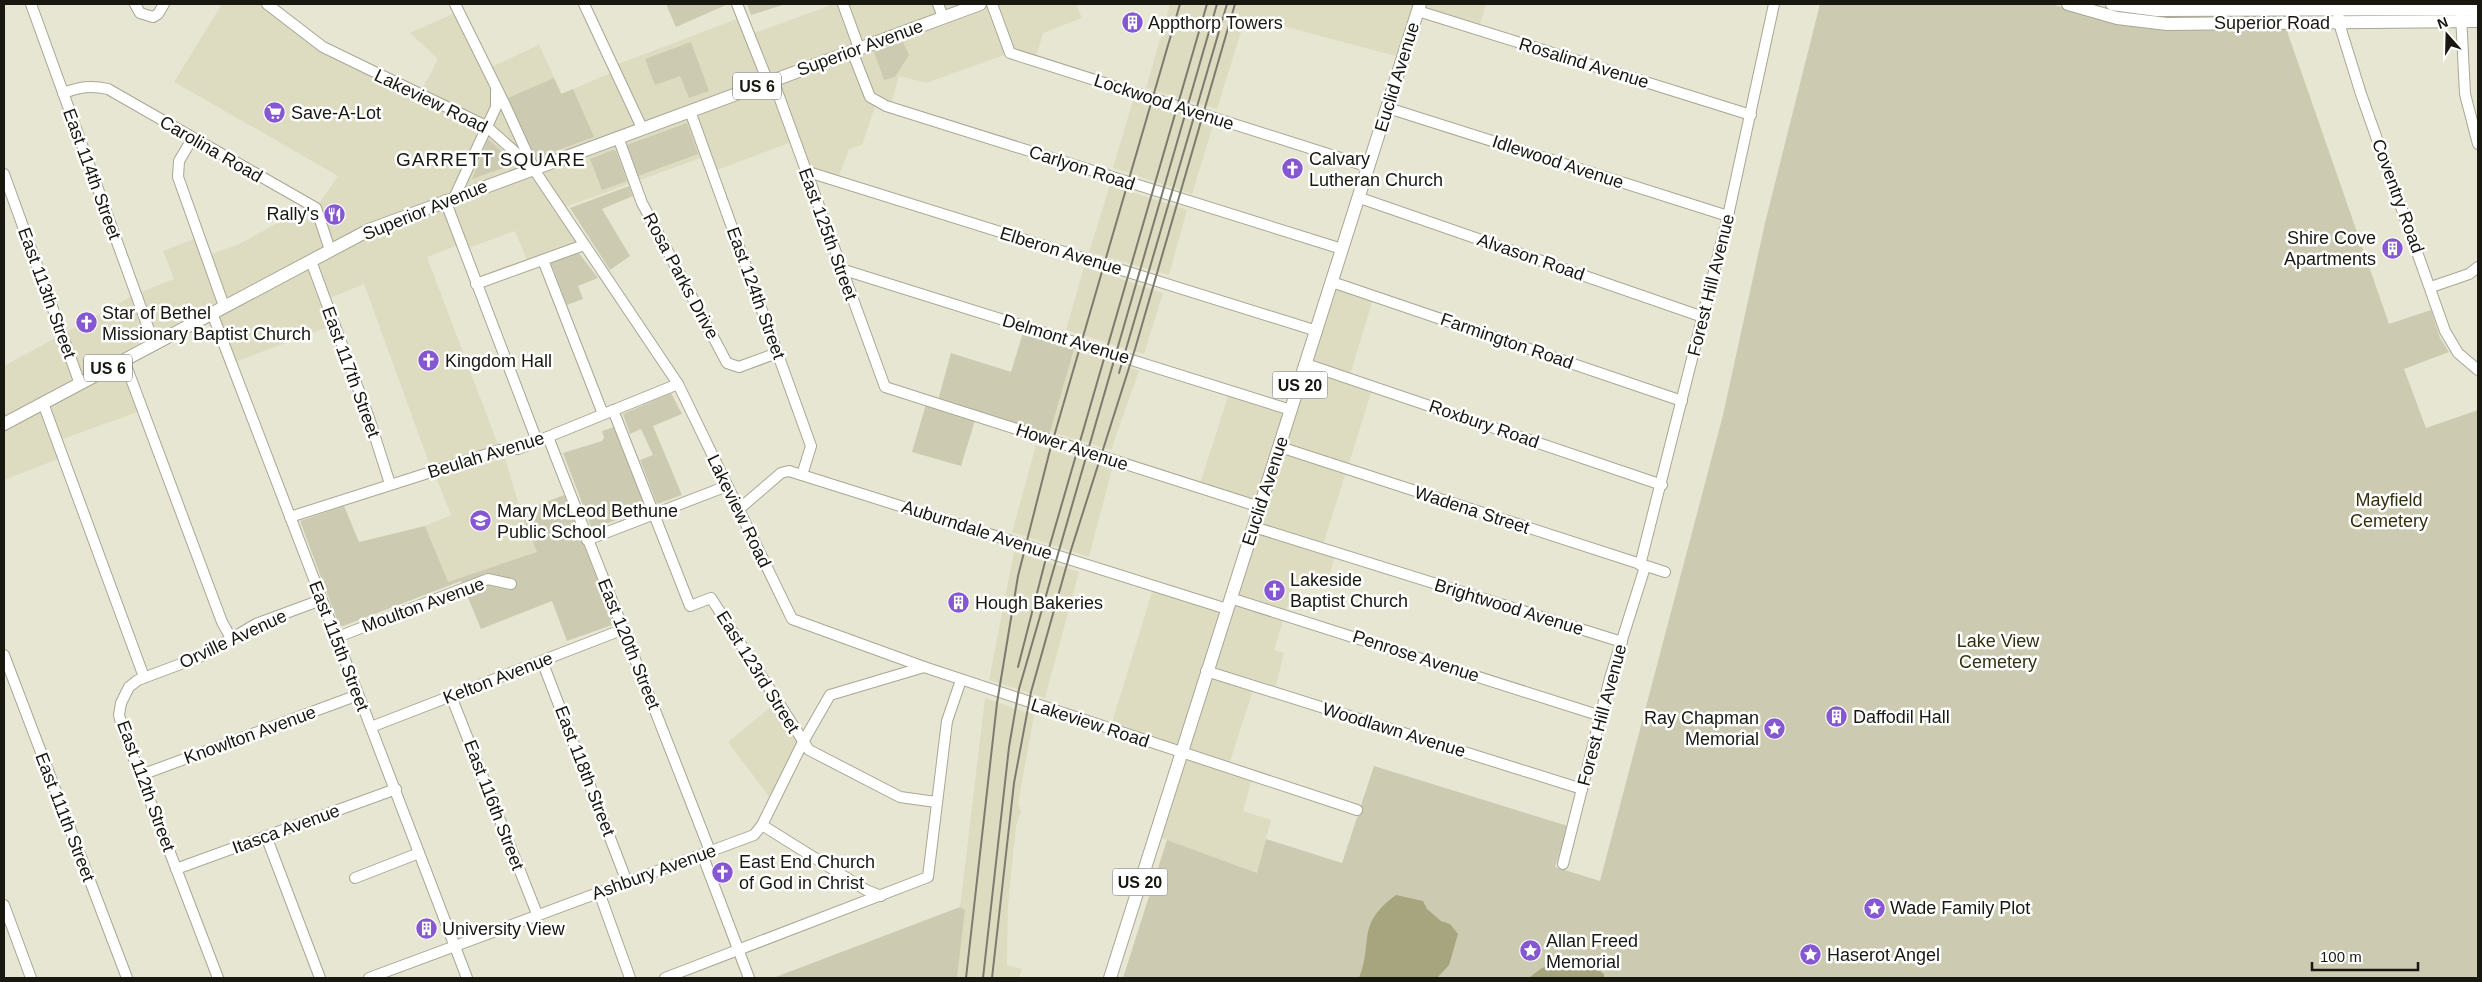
<svg xmlns="http://www.w3.org/2000/svg" width="2482" height="982" viewBox="0 0 2482 982" font-family="Arial,sans-serif">
<style>
.built{fill:#dddcc1}
.green{fill:#cccbb1}
.water{fill:#a7a57d}
.lines{fill:none;stroke-linecap:round;stroke-linejoin:round}
.minor-casing{stroke:#a8a795;stroke-width:12}
.major-casing{stroke:#a8a795;stroke-width:14}
.minor{stroke:#fff;stroke-width:10}
.major{stroke:#fff;stroke-width:12}
.rail{stroke:#7c7b6e;stroke-width:2}
.labels{text-anchor:middle;dominant-baseline:central;stroke-width:5;stroke-linejoin:round;paint-order:stroke}
.shield{fill:#fff;stroke:#5d5d58;stroke-width:1}
.shield-label{font-size:16px;font-weight:bold;fill:#181710}
.poi-label{font-size:18px;fill:#181710;stroke:#fff;text-anchor:start}
.street-label{font-size:18px;fill:#181710;stroke:#fff}
.park-label{font-size:18px;fill:#33300e;stroke:#fff}
.neighbourhood-label{font-size:19px;letter-spacing:1px;fill:#181710;stroke:#fff}
</style>
<rect width="100%" height="100%" fill="#e7e6d2"/>
<g class="built">
<path d="M222 4H267L323 47 419 95 438 59 410 33 459 11 487 69 539 45 562 94 615 71 613 66 742 17 749 35 834 4H1076L1082 18 1043 33 1035 61 1010 53 926 83 899 76 890 108 877 101 862 145 849 149 837 181 805 171 794 141 712 172 706 156 560 209 584 245 529 265 515 231 463 250 461 244 427 257 500 450 432 471 364 284 325 300 334 325 232 363 212 313 124 360 143 410 57 441 63 457 4 480V366L136 294 174 279 163 251 199 237 206 256 239 244 311 205 316 208 338 176 174 82Z"/>
<path d="M1170 4H1486L1478 30 1418 11 1403 58 1246 16 1217 109 1146 88Z"/>
<path d="M1133 100 1213 125 1192 194 1113 168Z"/>
<path d="M1110 185 1187 210 1169 275 1089 252Z"/>
<path d="M1084 267 1163 293 1144 354 1066 330Z"/>
<path d="M1332 282 1374 296 1349 378 1373 387 1322 548 1336 552 1326 587 1296 579 1274 650 1284 653 1274 693 1254 687 1228 768 1253 776 1243 811 1271 820 1257 873 1155 836 1181 753 1110 729 1154 586 1227 609 1260 507 1199 487 1230 390 1291 410Z"/>
<path d="M1061 346 1139 371 1111 450 1038 428Z"/>
<path d="M1036 445 1112 469 1089 557 1012 532Z"/>
<path d="M505 458 521 512 538 552 447 582 425 526 451 515 436 477Z"/>
<path d="M1014 552 1079 572 1045 698 989 680Z"/>
<path d="M985 698 1034 715 1018 804 1021 811 1016 826 1008 905 1007 965 1022 969 1019 978H957L965 910 960 907Z"/>
<path d="M777 702 803 742 773 802 728 742Z"/>
</g>
<g class="green">
<path d="M666 4H725L726 5 676 27Z"/>
<path d="M747 4H786L751 15Z"/>
<path d="M1820 4H2052L2088 16 2286 28 2389 324 2431 310 2440 338 2449 352 2404 369 2426 428 2478 410V978H1123L1167 840 1257 873 1266 839 1342 863 1374 766 1568 826 1555 867 1600 881 1723 415 1765 223Z"/>
<path d="M691 42 709 91 689 98 680 76 655 85 645 59Z"/>
<path d="M903 42 909 55 895 77 884 80 874 52Z"/>
<path d="M554 78 561 94 573 89 594 137 536 158 508 98Z"/>
<path d="M687 123 698 154 638 176 627 145Z"/>
<path d="M488 139 511 159 512 163 509 166 472 179Z"/>
<path d="M613 150 616 151 627 181 602 190 590 159Z"/>
<path d="M629 186 633 196 602 209 630 256 610 270 570 208Z"/>
<path d="M578 252 598 278 578 286 583 299 567 305 551 263Z"/>
<path d="M1025 326 1076 342 1048 439 976 417 961 466 912 452 927 401 937 404 951 353 1011 372Z"/>
<path d="M671 393 682 414 653 426 682 495 657 504 640 460 653 455 641 429 630 434 623 414Z"/>
<path d="M614 427 646 509 592 529 563 453 602 441 604 438 602 431Z"/>
<path d="M564 495 615 624 567 641 552 601 481 629 461 581 343 626 339 625 300 521 344 506 359 542 425 526 448 582 537 552 521 512Z"/>
<path d="M960 907 965 910 957 978H773Z"/>
</g>
<g class="water">
<path d="M1396 895 1423 901 1427 909 1441 921 1450 924 1458 934 1449 965 1437 978H1359C1374 941 1355 925 1396 895Z"/>
<path d="M1581 958 1604 974V978H1529C1544 964 1561 959 1581 958Z"/>
</g>
<g class="lines">
<defs>
<g id="minor">
<path d="M31 4 154 344"/>
<path d="M135 4 140 13 153 17 158 14 164 4"/>
<path d="M267 4 323 47 486 126 533 168 678 384 792 619 924 667 1357 810"/>
<path d="M455 4 505 105 531 162"/>
<path d="M584 4 642 128"/>
<path d="M737 4 768 82"/>
<path d="M843 4 859 48"/>
<path d="M938 4 943 17"/>
<path d="M992 4 1010 53 1369 167"/>
<path d="M2338 10 2339 23 2361 94 2445 331 2458 353 2478 370"/>
<path d="M1418 11 1751 115"/>
<path d="M2461 15 2465 94 2478 144"/>
<path d="M852 51 870 97 886 106 1342 249"/>
<path d="M773 80 885 387 1260 507"/>
<path d="M63 93C80 87 90 85 108 89L316 208 330 250"/>
<path d="M1388 108 1728 216"/>
<path d="M690 111 811 446 802 475"/>
<path d="M618 137 642 203 727 363 739 367 777 353"/>
<path d="M192 139 179 161 178 177 224 306"/>
<path d="M805 171 1317 331"/>
<path d="M4 174 80 384"/>
<path d="M455 196 496 107V91"/>
<path d="M1360 198 1703 317"/>
<path d="M445 200 537 441"/>
<path d="M543 260 603 414"/>
<path d="M311 261 369 418 390 484"/>
<path d="M841 269 1291 410"/>
<path d="M1332 282 1682 401"/>
<path d="M476 284 584 245"/>
<path d="M2431 287 2469 274 2478 267"/>
<path d="M212 313 467 978"/>
<path d="M124 360 222 622 231 638"/>
<path d="M1306 364 1662 485"/>
<path d="M43 403 144 677"/>
<path d="M613 410 690 606 711 598 809 750 900 797 936 802"/>
<path d="M548 437 710 851"/>
<path d="M1280 447 1665 572"/>
<path d="M738 510 781 473 789 471 1227 609"/>
<path d="M290 517 500 450 518 449 678 384"/>
<path d="M1254 527 1622 642"/>
<path d="M587 540 727 486"/>
<path d="M1640 565 1728 216 1774 4"/>
<path d="M1230 598 1601 716"/>
<path d="M335 638 488 579 511 584"/>
<path d="M4 655 127 978"/>
<path d="M542 661 627 882"/>
<path d="M1206 671 1582 789"/>
<path d="M451 696 537 914"/>
<path d="M371 727 624 629"/>
<path d="M141 775 358 695"/>
<path d="M762 825 866 890 881 896"/>
<path d="M266 836 320 978"/>
<path d="M702 854 749 978"/>
<path d="M1563 864 1610 678 1645 567"/>
<path d="M176 869 396 789"/>
<path d="M355 878 419 853"/>
<path d="M599 892 630 978"/>
<path d="M4 905 31 978"/>
<path d="M218 978 123 730 119 715 121 703 129 687 138 680 202 656 256 624 321 600"/>
<path d="M369 978 754 835 762 825 803 742 830 695 924 667"/>
<path d="M665 978 928 877 947 721 961 680"/>
</g>
<g id="major">
<path d="M2068 4 2117 18 2167 24 2478 21"/>
<path d="M2112 4 2157 10 2478 9"/>
<path d="M4 424 369 230 980 4"/>
<path d="M1110 978 1420 4"/>
</g>
</defs>
<use href="#minor" class="minor-casing"/>
<use href="#major" class="major-casing"/>
<use href="#minor" class="minor"/>
<use href="#major" class="major"/>
<g class="rail">
<path d="M1119 373 1227 4"/>
<path d="M1018 667 1045 562 1207 4"/>
<path d="M966 978 997 703 1018 576 1050 450 1180 4"/>
<path d="M983 978 1009 747 1019 689 1217 4"/>
<path d="M992 978 1014 783 1031 692 1071 550 1135 349 1235 4"/>
</g>
</g>
<defs>
<symbol id="building-disc" viewBox="-11 -11 22 22"><circle r="9.5" fill="#8557d0" stroke="#fff"/><path d="M-4-6H4V6H1V3H-1V6H-4ZM-2.5-4.3h1.7v1.8h-1.7ZM.8-4.3h1.7v1.8H.8ZM-2.5-1h1.7V.8h-1.7ZM.8-1h1.7V.8H.8Z" fill="#fff"/></symbol>
<symbol id="supermarket-disc" viewBox="-11 -11 22 22"><circle r="9.5" fill="#8557d0" stroke="#fff"/><path d="M-6-5.5h2.5l.6 2H6L4.5 2H-2.5L-4.4-4H-6ZM-1.5 3.2a1.3 1.3 0 1 0 .1 0ZM3 3.2a1.3 1.3 0 1 0 .1 0Z" fill="#fff"/></symbol>
<symbol id="church-disc" viewBox="-11 -11 22 22"><circle r="9.5" fill="#8557d0" stroke="#fff"/><path d="M-1.2-6h2.4v3.5h3.3v2.4h-3.3V6h-2.4V-.1h-3.3v-2.4h3.3Z" fill="#fff"/></symbol>
<symbol id="restaurant-disc" viewBox="-11 -11 22 22"><circle r="9.5" fill="#8557d0" stroke="#fff"/><path d="M-5-6h1v4h1v-4h1v4h1v-4h1v5L-1.5 .5V6h-2V.5L-5-1ZM5-6V6H3V1.5H1.5Q1.5-4 5-6Z" fill="#fff"/></symbol>
<symbol id="school-disc" viewBox="-11 -11 22 22"><circle r="9.5" fill="#8557d0" stroke="#fff"/><path d="M0-5L7-2L0 1L-7-2ZM-4 1L0 2.5L4 1V4Q0 6-4 4Z" fill="#fff"/></symbol>
<symbol id="sight-disc" viewBox="-11 -11 22 22"><circle r="9.5" fill="#8557d0" stroke="#fff"/><path d="M0-6L1.8-2.2L6-1.7L2.9 1.2L3.7 5.4L0 3.3L-3.7 5.4L-2.9 1.2L-6-1.7L-1.8-2.2Z" fill="#fff"/></symbol>
</defs>
<g fill-rule="evenodd">
<use href="#building-disc" x="1120" y="10" width="25" height="25"/>
<use href="#supermarket-disc" x="262" y="100" width="25" height="25"/>
<use href="#church-disc" x="1280" y="156" width="25" height="25"/>
<use href="#restaurant-disc" x="322" y="202" width="25" height="25"/>
<use href="#building-disc" x="2380" y="236" width="25" height="25"/>
<use href="#church-disc" x="74" y="310" width="25" height="25"/>
<use href="#church-disc" x="416" y="348" width="25" height="25"/>
<use href="#school-disc" x="468" y="508" width="25" height="25"/>
<use href="#church-disc" x="1262" y="578" width="25" height="25"/>
<use href="#building-disc" x="946" y="590" width="25" height="25"/>
<use href="#building-disc" x="1824" y="704" width="25" height="25"/>
<use href="#sight-disc" x="1762" y="716" width="25" height="25"/>
<use href="#church-disc" x="710" y="860" width="25" height="25"/>
<use href="#sight-disc" x="1862" y="896" width="25" height="25"/>
<use href="#building-disc" x="414" y="916" width="25" height="25"/>
<use href="#sight-disc" x="1518" y="938" width="25" height="25"/>
<use href="#sight-disc" x="1798" y="942" width="25" height="25"/>
</g>
<g class="labels">
<g class="shield">
<rect x="733" y="72.5" width="48" height="27" rx="4"/>
<rect x="84" y="354.5" width="48" height="27" rx="4"/>
<rect x="1272.5" y="371.5" width="55" height="27" rx="4"/>
<rect x="1112.5" y="868.5" width="55" height="27" rx="4"/>
</g>
<g class="shield-label">
<text x="757" y="86">US 6</text>
<text x="108" y="368">US 6</text>
<text x="1300" y="385">US 20</text>
<text x="1140" y="882">US 20</text>
</g>
<g class="poi-label">
<text x="1148" y="23">Appthorp Towers</text>
<text x="291" y="113">Save-A-Lot</text>
<text x="1309" y="159">Calvary<tspan x="1309" dy="21">Lutheran Church</tspan></text>
<text x="319" y="214" text-anchor="end">Rally's</text>
<text x="2376" y="238" text-anchor="end">Shire Cove<tspan x="2376" dy="21">Apartments</tspan></text>
<text x="102" y="313">Star of Bethel<tspan x="102" dy="21">Missionary Baptist Church</tspan></text>
<text x="445" y="361">Kingdom Hall</text>
<text x="497" y="511">Mary McLeod Bethune<tspan x="497" dy="21">Public School</tspan></text>
<text x="1290" y="580">Lakeside<tspan x="1290" dy="21">Baptist Church</tspan></text>
<text x="975" y="603">Hough Bakeries</text>
<text x="1853" y="717">Daffodil Hall</text>
<text x="1759" y="718" text-anchor="end">Ray Chapman<tspan x="1759" dy="21">Memorial</tspan></text>
<text x="739" y="862">East End Church<tspan x="739" dy="21">of God in Christ</tspan></text>
<text x="1890" y="908">Wade Family Plot</text>
<text x="442" y="929">University View</text>
<text x="1546" y="941">Allan Freed<tspan x="1546" dy="21">Memorial</tspan></text>
<text x="1827" y="955">Haserot Angel</text>
</g>
<g class="street-label">
<text x="2272" y="23">Superior Road</text>
<text transform="translate(860 48) rotate(-20)">Superior Avenue</text>
<text transform="translate(1584 63) rotate(17)">Rosalind Avenue</text>
<text transform="translate(1397 77) rotate(-73)">Euclid Avenue</text>
<text transform="translate(431 101) rotate(26)">Lakeview Road</text>
<text transform="translate(1164 102) rotate(18)">Lockwood Avenue</text>
<text transform="translate(211 149) rotate(30)">Carolina Road</text>
<text transform="translate(1558 162) rotate(18)">Idlewood Avenue</text>
<text transform="translate(1082 168) rotate(18)">Carlyon Road</text>
<text transform="translate(92 174) rotate(70)">East 114th Street</text>
<text transform="translate(2398 196) rotate(70)">Coventry Road</text>
<text transform="translate(425 210) rotate(-22)">Superior Avenue</text>
<text transform="translate(828 234) rotate(70)">East 125th Street</text>
<text transform="translate(1061 251) rotate(17)">Elberon Avenue</text>
<text transform="translate(1531 257) rotate(19)">Alvason Road</text>
<text transform="translate(681 276) rotate(62)">Rosa Parks Drive</text>
<text transform="translate(1711 285) rotate(-76)">Forest Hill Avenue</text>
<text transform="translate(47 293) rotate(70)">East 113th Street</text>
<text transform="translate(756 293) rotate(70)">East 124th Street</text>
<text transform="translate(1066 339) rotate(17)">Delmont Avenue</text>
<text transform="translate(1507 341) rotate(19)">Farmington Road</text>
<text transform="translate(351 372) rotate(70)">East 117th Street</text>
<text transform="translate(1484 424) rotate(19)">Roxbury Road</text>
<text transform="translate(1072 447) rotate(18)">Hower Avenue</text>
<text transform="translate(486 455) rotate(-17)">Beulah Avenue</text>
<text transform="translate(1265 491) rotate(-72)">Euclid Avenue</text>
<text transform="translate(1472 510) rotate(18)">Wadena Street</text>
<text transform="translate(739 511) rotate(64)">Lakeview Road</text>
<text transform="translate(977 530) rotate(18)">Auburndale Avenue</text>
<text transform="translate(423 605) rotate(-20)">Moulton Avenue</text>
<text transform="translate(1509 607) rotate(17)">Brightwood Avenue</text>
<text transform="translate(233 639) rotate(-25)">Orville Avenue</text>
<text transform="translate(629 644) rotate(68)">East 120th Street</text>
<text transform="translate(339 646) rotate(69)">East 115th Street</text>
<text transform="translate(1416 656) rotate(18)">Penrose Avenue</text>
<text transform="translate(758 672) rotate(58)">East 123rd Street</text>
<text transform="translate(498 678) rotate(-21)">Kelton Avenue</text>
<text transform="translate(1602 715) rotate(-75)">Forest Hill Avenue</text>
<text transform="translate(1090 723) rotate(18)">Lakeview Road</text>
<text transform="translate(1394 730) rotate(17)">Woodlawn Avenue</text>
<text transform="translate(250 735) rotate(-20)">Knowlton Avenue</text>
<text transform="translate(585 771) rotate(69)">East 118th Street</text>
<text transform="translate(146 786) rotate(70)">East 112th Street</text>
<text transform="translate(494 805) rotate(69)">East 116th Street</text>
<text transform="translate(65 817) rotate(69)">East 111th Street</text>
<text transform="translate(286 829) rotate(-20)">Itasca Avenue</text>
<text transform="translate(654 872) rotate(-20)">Ashbury Avenue</text>
</g>
<g class="park-label">
<text x="2389" y="500">Mayfield<tspan x="2389" dy="21">Cemetery</tspan></text>
<text x="1998" y="641">Lake View<tspan x="1998" dy="21">Cemetery</tspan></text>
</g>
<g class="neighbourhood-label">
<text x="491" y="159">GARRETT SQUARE</text>
</g>
</g>
<rect width="2482" height="982" fill="none" stroke="#181710" stroke-width="10"/>
<g transform="translate(2447 35) rotate(340)" stroke="#ffffff" stroke-width="4" paint-order="stroke">
<path d="M0-4L9 19L0 12L-9 19Z" fill="#181710"/>
<text y="-8" font-size="14" font-weight="bold" text-anchor="middle" fill="#181710">N</text>
</g>
<path d="M2312 962v8h106v-8" fill="none" stroke="#181710" stroke-width="2.5"/>
<text x="2320" y="962" font-size="15" fill="#181710" stroke="#ffffff" stroke-width="4" paint-order="stroke">100 m</text>
</svg>
